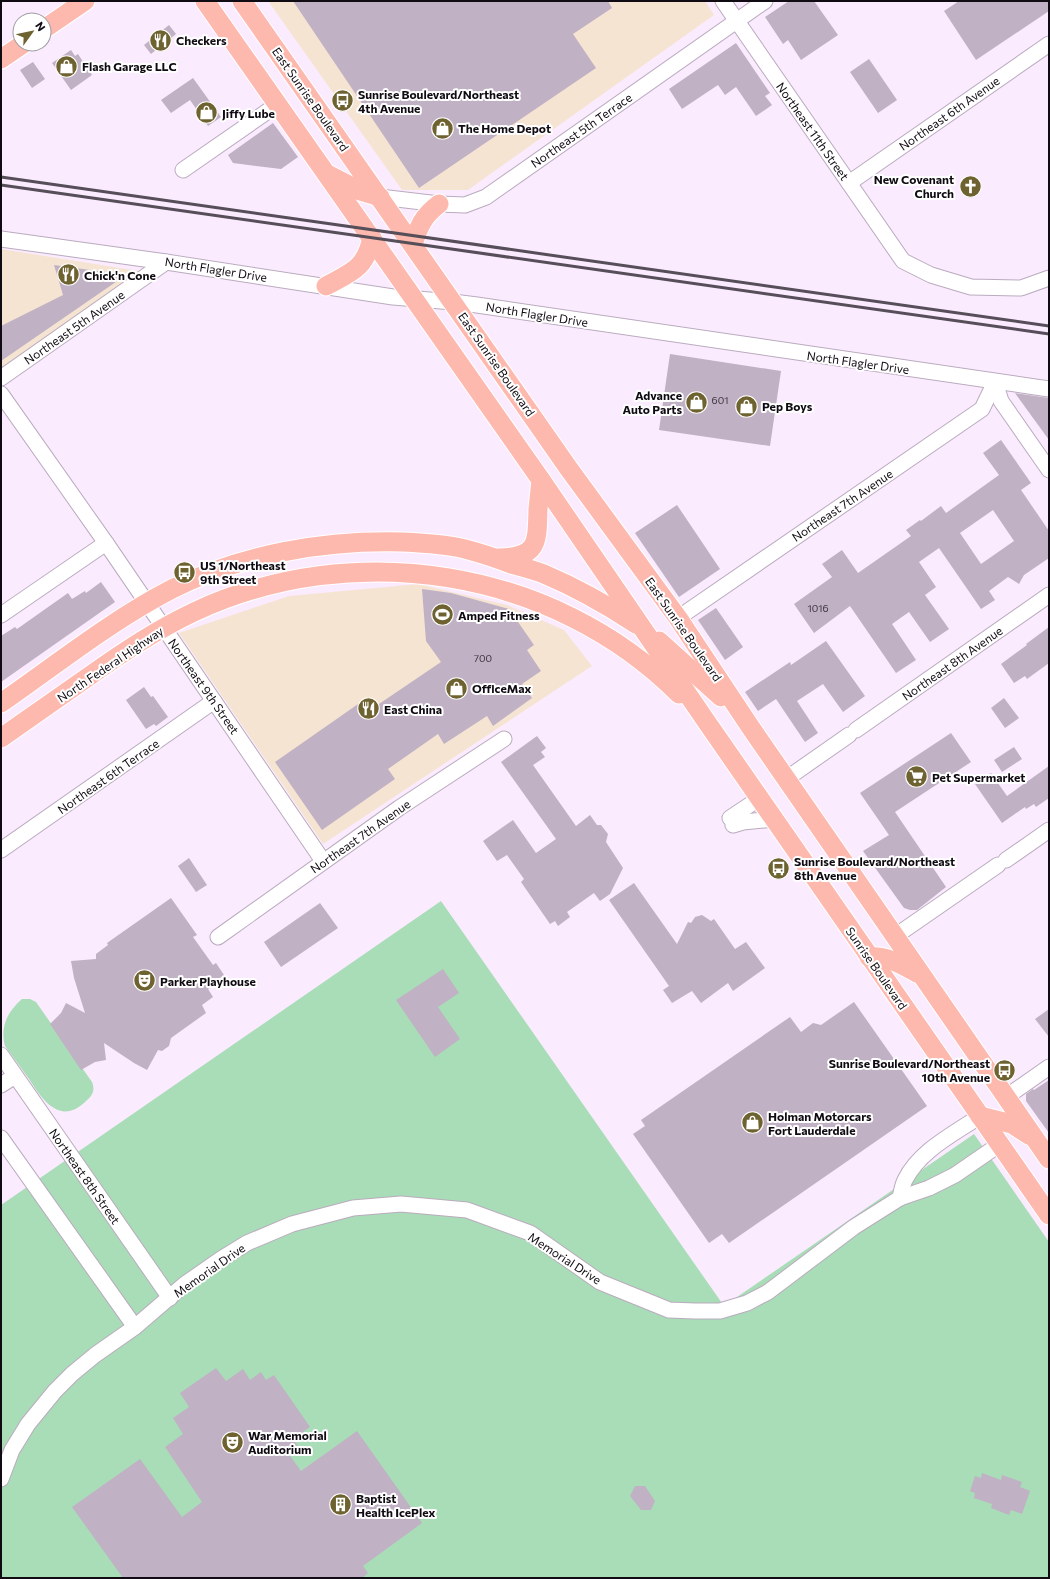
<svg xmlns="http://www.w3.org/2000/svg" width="1050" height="1579" viewBox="0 0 1050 1579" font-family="Commissioner,sans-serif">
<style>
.commercial{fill:#f6e4d3}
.green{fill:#a9ddb7}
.building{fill:#c0b1c4;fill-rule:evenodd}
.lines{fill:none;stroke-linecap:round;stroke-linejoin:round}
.minor-casing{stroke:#baabbe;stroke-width:17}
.major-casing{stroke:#fff;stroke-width:21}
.minor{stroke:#fff;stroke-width:15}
.major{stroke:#feb9ae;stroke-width:19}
.rail{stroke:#564e59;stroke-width:3}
.labels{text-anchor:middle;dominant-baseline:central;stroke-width:4;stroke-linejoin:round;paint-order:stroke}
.number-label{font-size:10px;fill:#3c343e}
.poi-label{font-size:12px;font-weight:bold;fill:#100b12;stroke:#fff;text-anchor:start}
.street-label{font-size:12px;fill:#100b12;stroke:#fff}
</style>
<rect width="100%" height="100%" fill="#fbebff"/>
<g class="commercial">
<path d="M268 1H705L714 15 468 190H402Z"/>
<path d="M1 249 139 271 1 369Z"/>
<path d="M418 584 507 605 564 630 592 666 323 844 179 633 289 596Z"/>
</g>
<g class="green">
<path d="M441 901 724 1306 974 1134 1049 1242V1578H1V1205Z"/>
<path d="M22 999H30L36 1002 92 1082C96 1092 91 1097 84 1103 59 1125 42 1099 29 1079 21 1068 13 1057 5 1046 0 1027 7 1012 22 999Z"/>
</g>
<g class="building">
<path d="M293 1H608L612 8 573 34 596 68 419 188Z"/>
<path d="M789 1H814L838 35 801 60 788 40 783 44 765 17Z"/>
<path d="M959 1H1049V11L976 60 944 11Z"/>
<path d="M169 25 176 34 151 54 144 45Z"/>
<path d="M736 43 770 93 765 96 772 105 756 116 736 87 725 95 718 85 682 109 669 89Z"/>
<path d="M71 50 75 56 78 54 92 75 71 90 52 63Z"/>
<path d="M869 59 897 100 878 113 850 72Z"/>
<path d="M33 62 45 79 32 88 20 70Z"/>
<path d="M193 78 221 117 208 126 190 100 171 113 161 100Z"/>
<path d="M273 123 298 157 281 169 233 163 228 155Z"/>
<path d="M54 265 126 275 1 361V326L63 295Z"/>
<path d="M670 354 781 371 770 446 659 430Z"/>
<path d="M1015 393 1049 398V440Z"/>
<path d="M1001 440 1031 483 1021 490 1049 531V558L1024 575 1019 584 1008 577 989 591 995 600 981 609 939 548 919 562 936 587 925 595 949 629 930 642 909 612 892 624 916 660 896 673 850 606 814 633 794 604 832 577 822 564 842 550 858 573 911 536 906 530 920 520 921 521 941 506 946 513 999 475 983 453ZM993 510 1014 541 981 564 960 533Z"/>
<path d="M677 505 720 569 679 597 635 533Z"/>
<path d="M101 582 115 602 1 682V636L15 627 17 629 68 593 72 599 85 591 86 593Z"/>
<path d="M422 589 451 593 509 609 534 645 527 650 541 671 522 684 532 698 493 726 487 716 444 744 438 734 388 769 395 779 322 830 275 762 361 702 376 706 441 662 426 641Z"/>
<path d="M716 608 743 647 725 660 698 620Z"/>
<path d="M1049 627V663L1027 679 1025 676 1014 683 1001 664 1027 645 1026 644Z"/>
<path d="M826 641 865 696 843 712 823 684 797 701 818 733 805 742 776 699 758 711 745 692 790 662 791 665Z"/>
<path d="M144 687 151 697 153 696 168 717 156 726 154 724 146 729 126 700Z"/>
<path d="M1004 698 1019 718 1005 728 991 708Z"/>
<path d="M951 733 971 762 895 812 946 887 917 910H910L904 908 863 851 889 835 860 793Z"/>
<path d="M537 736 546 748 541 752 545 757 533 765 576 826 590 815 597 825H601L608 834 606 842 623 868 610 894 600 901 594 893 567 912 570 917 558 926 555 921 550 924 521 882 524 879 507 855 497 861 483 841 513 820 536 853 556 839 501 762Z"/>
<path d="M1014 747 1022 759 1002 772 994 760Z"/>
<path d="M1049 766V798L1036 807 1034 804 1026 809 1025 807 1002 823 975 784 991 773 1007 796Z"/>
<path d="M189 858 207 885 196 892 178 866Z"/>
<path d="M634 883 677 944 688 922 691 923 695 917 702 915 711 921 714 919 735 949 746 942 765 968 733 991 728 983 701 1003 692 991 672 1003 663 990 669 986 609 900Z"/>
<path d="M171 898 197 935 193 937 213 965 216 963 224 975 210 985 211 987 208 989 213 997 202 1005 206 1013 171 1038 169 1046 162 1051 158 1050 147 1070 134 1063 104 1043 106 1060 95 1062 81 1070 50 1024 61 1013 66 1003 85 1013 74 978 71 961 96 959V954L108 945 107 943Z"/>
<path d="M320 903 338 928 281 967 264 942Z"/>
<path d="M443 969 459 993 438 1007 460 1039 435 1057 396 1000Z"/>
<path d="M854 1002 927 1106 729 1243 722 1234 709 1243 633 1134 645 1126 641 1120 790 1017 801 1032 813 1023 821 1025Z"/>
<path d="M1049 1009V1037L1035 1019Z"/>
<path d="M1049 1080V1133L1026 1101V1094L1033 1089 1034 1090Z"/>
<path d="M216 1368 226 1381 243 1369 250 1380 261 1372 266 1380 274 1375 310 1427 293 1439 298 1446 288 1453 301 1471 357 1431 422 1523 363 1566 368 1573 362 1578H123L72 1507 140 1459 182 1517 202 1502 165 1447 183 1434 173 1418 189 1407 180 1393Z"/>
<path d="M982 1473 1001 1480 1002 1475 1022 1482 1020 1487 1030 1491 1022 1514 1011 1510 1009 1515 991 1508 992 1504 974 1498 975 1493 970 1491 975 1476 981 1478Z"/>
<path d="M635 1486H645L655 1501 651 1510H641L630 1496Z"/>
</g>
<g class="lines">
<defs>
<g id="minor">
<path d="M723 1 903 261 931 275 971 287 1021 288 1049 278"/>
<path d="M183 170 278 104"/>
<path d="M849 183 1049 44"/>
<path d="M380 197 439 204 465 205 486 197 765 1"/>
<path d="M1 239 166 262 393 297 453 302 477 305 1049 389"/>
<path d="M1 378 166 262"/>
<path d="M995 382 1001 401 1049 470"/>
<path d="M1 394 106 543 323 861"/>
<path d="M1 615 106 543"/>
<path d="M678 618 982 409 995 382"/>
<path d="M856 730 1049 595"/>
<path d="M786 779 849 735"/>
<path d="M730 818 760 798"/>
<path d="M733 825 743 822 774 819"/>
<path d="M1 850 214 701"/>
<path d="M1006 860 1049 830"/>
<path d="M218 937 399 808 504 739"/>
<path d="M894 937 998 865"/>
<path d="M1 1055 170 1298"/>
<path d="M1 1085 15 1076"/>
<path d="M1006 1097 1049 1067"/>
<path d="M1 1138 135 1327"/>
<path d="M900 1198C901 1193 902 1186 905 1180 920 1150 954 1134 980 1116"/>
<path d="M1 1479 12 1450 28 1424 55 1391 72 1374 95 1355 135 1327 185 1284 221 1259 247 1243 292 1224 353 1208 401 1204 467 1210 530 1233 600 1282 669 1310 695 1311H720L747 1303 768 1292 854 1227 900 1198 929 1188 955 1175 1000 1144"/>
</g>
<g id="major">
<path d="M205 1 541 480 706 721 1049 1215"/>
<path d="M242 1 569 469 678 618 751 728 1049 1159"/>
<path d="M44 29 85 1"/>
<path d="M1 59 23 44"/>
<path d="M329 175 360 191 380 197"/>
<path d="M413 244C419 226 423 216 439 204"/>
<path d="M326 286C352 272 365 269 372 238"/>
<path d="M499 558C539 557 537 542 538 509 539 499 540 490 541 480"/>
<path d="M659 641 721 697"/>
<path d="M1 703C57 664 112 620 172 589 243 554 324 540 402 542 423 543 445 544 465 549 480 553 496 558 511 564 522 567 534 570 544 574 577 588 607 605 636 624"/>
<path d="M1 738C30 718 59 697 88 677 122 653 156 630 194 612 354 537 554 569 679 694"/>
<path d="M869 957C887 955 902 965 917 973"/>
<path d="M980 1116 1012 1124 1029 1135"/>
</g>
</defs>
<use href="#minor" class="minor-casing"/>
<use href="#major" class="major-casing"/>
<use href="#minor" class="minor"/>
<use href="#major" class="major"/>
<g class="rail">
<path d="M1 177 1049 326"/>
<path d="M1 185 1049 334"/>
</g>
</g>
<defs>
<symbol id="restaurant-disc" viewBox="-11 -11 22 22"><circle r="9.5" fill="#6e6330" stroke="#fff"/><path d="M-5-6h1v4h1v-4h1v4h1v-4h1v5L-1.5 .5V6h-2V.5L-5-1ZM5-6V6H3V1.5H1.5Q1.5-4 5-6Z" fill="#fff"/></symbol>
<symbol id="shop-disc" viewBox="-11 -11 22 22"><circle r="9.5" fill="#6e6330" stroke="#fff"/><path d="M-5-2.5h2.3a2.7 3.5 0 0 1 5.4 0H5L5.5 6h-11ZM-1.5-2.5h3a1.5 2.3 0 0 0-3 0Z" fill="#fff"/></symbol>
<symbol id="bus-disc" viewBox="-11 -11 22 22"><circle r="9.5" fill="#6e6330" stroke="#fff"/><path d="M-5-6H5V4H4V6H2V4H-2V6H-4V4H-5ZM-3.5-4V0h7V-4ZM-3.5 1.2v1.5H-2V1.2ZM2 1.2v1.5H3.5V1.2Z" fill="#fff"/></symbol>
<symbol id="church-disc" viewBox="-11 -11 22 22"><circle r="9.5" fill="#6e6330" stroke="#fff"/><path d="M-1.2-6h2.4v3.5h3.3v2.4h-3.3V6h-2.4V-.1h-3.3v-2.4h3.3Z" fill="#fff"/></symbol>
<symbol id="stadium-disc" viewBox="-11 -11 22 22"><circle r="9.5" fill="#6e6330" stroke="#fff"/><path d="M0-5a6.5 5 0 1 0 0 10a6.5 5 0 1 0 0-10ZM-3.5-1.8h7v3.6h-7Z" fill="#fff"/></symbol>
<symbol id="supermarket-disc" viewBox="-11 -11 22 22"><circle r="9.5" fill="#6e6330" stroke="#fff"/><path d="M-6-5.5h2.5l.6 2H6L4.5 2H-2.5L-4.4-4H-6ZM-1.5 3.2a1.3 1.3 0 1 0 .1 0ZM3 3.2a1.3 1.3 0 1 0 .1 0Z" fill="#fff"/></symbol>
<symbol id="theatre-disc" viewBox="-11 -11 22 22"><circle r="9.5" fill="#6e6330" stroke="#fff"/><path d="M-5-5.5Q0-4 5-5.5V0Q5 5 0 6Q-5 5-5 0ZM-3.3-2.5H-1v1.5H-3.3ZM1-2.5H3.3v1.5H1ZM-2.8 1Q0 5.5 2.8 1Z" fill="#fff"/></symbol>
<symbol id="building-disc" viewBox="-11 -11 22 22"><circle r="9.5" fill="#6e6330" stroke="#fff"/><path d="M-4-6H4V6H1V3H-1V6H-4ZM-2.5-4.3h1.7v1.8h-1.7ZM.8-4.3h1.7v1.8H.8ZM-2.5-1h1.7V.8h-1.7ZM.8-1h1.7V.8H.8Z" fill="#fff"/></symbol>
</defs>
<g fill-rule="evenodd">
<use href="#restaurant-disc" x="148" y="28" width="25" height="25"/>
<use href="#shop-disc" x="54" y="54" width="25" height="25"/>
<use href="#bus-disc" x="330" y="88" width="25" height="25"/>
<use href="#shop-disc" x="194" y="100" width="25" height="25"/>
<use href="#shop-disc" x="430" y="116" width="25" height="25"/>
<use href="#church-disc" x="958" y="174" width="25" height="25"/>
<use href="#restaurant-disc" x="56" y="262" width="25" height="25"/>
<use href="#shop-disc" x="684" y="390" width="25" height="25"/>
<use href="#shop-disc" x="734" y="394" width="25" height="25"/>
<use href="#bus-disc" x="172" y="560" width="25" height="25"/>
<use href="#stadium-disc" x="430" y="602" width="25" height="25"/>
<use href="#shop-disc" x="444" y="676" width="25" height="25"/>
<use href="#restaurant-disc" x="356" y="696" width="25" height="25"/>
<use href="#supermarket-disc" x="904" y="764" width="25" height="25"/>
<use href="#bus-disc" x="766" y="856" width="25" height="25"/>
<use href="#theatre-disc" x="132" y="968" width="25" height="25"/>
<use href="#bus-disc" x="992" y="1058" width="25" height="25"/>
<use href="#shop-disc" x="740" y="1110" width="25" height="25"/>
<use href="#theatre-disc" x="220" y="1430" width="25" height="25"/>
<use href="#building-disc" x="328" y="1492" width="25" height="25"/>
</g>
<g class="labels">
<g class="number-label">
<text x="720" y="400">601</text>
<text x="818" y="608">1016</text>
<text x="483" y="658">700</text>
</g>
<g class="poi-label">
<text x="176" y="40">Checkers</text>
<text x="82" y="66">Flash Garage LLC</text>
<text x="358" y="94">Sunrise Boulevard/Northeast<tspan x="358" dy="14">4th Avenue</tspan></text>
<text x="222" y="113">Jiffy Lube</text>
<text x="458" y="128">The Home Depot</text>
<text x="954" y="179" text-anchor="end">New Covenant<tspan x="954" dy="14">Church</tspan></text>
<text x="84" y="275">Chick'n Cone</text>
<text x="682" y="395" text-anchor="end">Advance<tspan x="682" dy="14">Auto Parts</tspan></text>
<text x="762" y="406">Pep Boys</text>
<text x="200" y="565">US 1/Northeast<tspan x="200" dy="14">9th Street</tspan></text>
<text x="458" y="615">Amped Fitness</text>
<text x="472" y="688">OfficeMax</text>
<text x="384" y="709">East China</text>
<text x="932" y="777">Pet Supermarket</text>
<text x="794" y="861">Sunrise Boulevard/Northeast<tspan x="794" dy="14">8th Avenue</tspan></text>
<text x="160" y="981">Parker Playhouse</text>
<text x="990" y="1063" text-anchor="end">Sunrise Boulevard/Northeast<tspan x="990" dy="14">10th Avenue</tspan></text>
<text x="768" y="1116">Holman Motorcars<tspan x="768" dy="14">Fort Lauderdale</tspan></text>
<text x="248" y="1435">War Memorial<tspan x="248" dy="14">Auditorium</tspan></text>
<text x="356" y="1498">Baptist<tspan x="356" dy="14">Health IcePlex</tspan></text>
</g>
<g class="street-label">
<text transform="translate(311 99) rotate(55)">East Sunrise Boulevard</text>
<text transform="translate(949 113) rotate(-35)">Northeast 6th Avenue</text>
<text transform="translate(581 130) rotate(-35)">Northeast 5th Terrace</text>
<text transform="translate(813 131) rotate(55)">Northeast 11th Street</text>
<text transform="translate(216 269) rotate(9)">North Flagler Drive</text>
<text transform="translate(537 314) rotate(9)">North Flagler Drive</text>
<text transform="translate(74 327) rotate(-35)">Northeast 5th Avenue</text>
<text transform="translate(858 362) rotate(8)">North Flagler Drive</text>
<text transform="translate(497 364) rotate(55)">East Sunrise Boulevard</text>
<text transform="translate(842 505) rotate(-34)">Northeast 7th Avenue</text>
<text transform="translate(684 629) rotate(55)">East Sunrise Boulevard</text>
<text transform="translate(952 663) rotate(-35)">Northeast 8th Avenue</text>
<text transform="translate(110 664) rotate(-34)">North Federal Highway</text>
<text transform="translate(204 686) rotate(55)">Northeast 9th Street</text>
<text transform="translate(108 776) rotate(-35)">Northeast 6th Terrace</text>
<text transform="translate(360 836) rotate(-35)">Northeast 7th Avenue</text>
<text transform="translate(877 968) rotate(55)">Sunrise Boulevard</text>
<text transform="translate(85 1176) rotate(55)">Northeast 8th Street</text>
<text transform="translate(565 1258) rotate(33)">Memorial Drive</text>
<text transform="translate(209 1270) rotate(-35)">Memorial Drive</text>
</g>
</g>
<rect width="1050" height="1579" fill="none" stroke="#100b12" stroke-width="4"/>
<g transform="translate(32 32) rotate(57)"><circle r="19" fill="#ffffff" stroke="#9f9da0"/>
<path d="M0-3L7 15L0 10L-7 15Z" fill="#6e6330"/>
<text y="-6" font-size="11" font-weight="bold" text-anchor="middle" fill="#100b12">N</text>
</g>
</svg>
